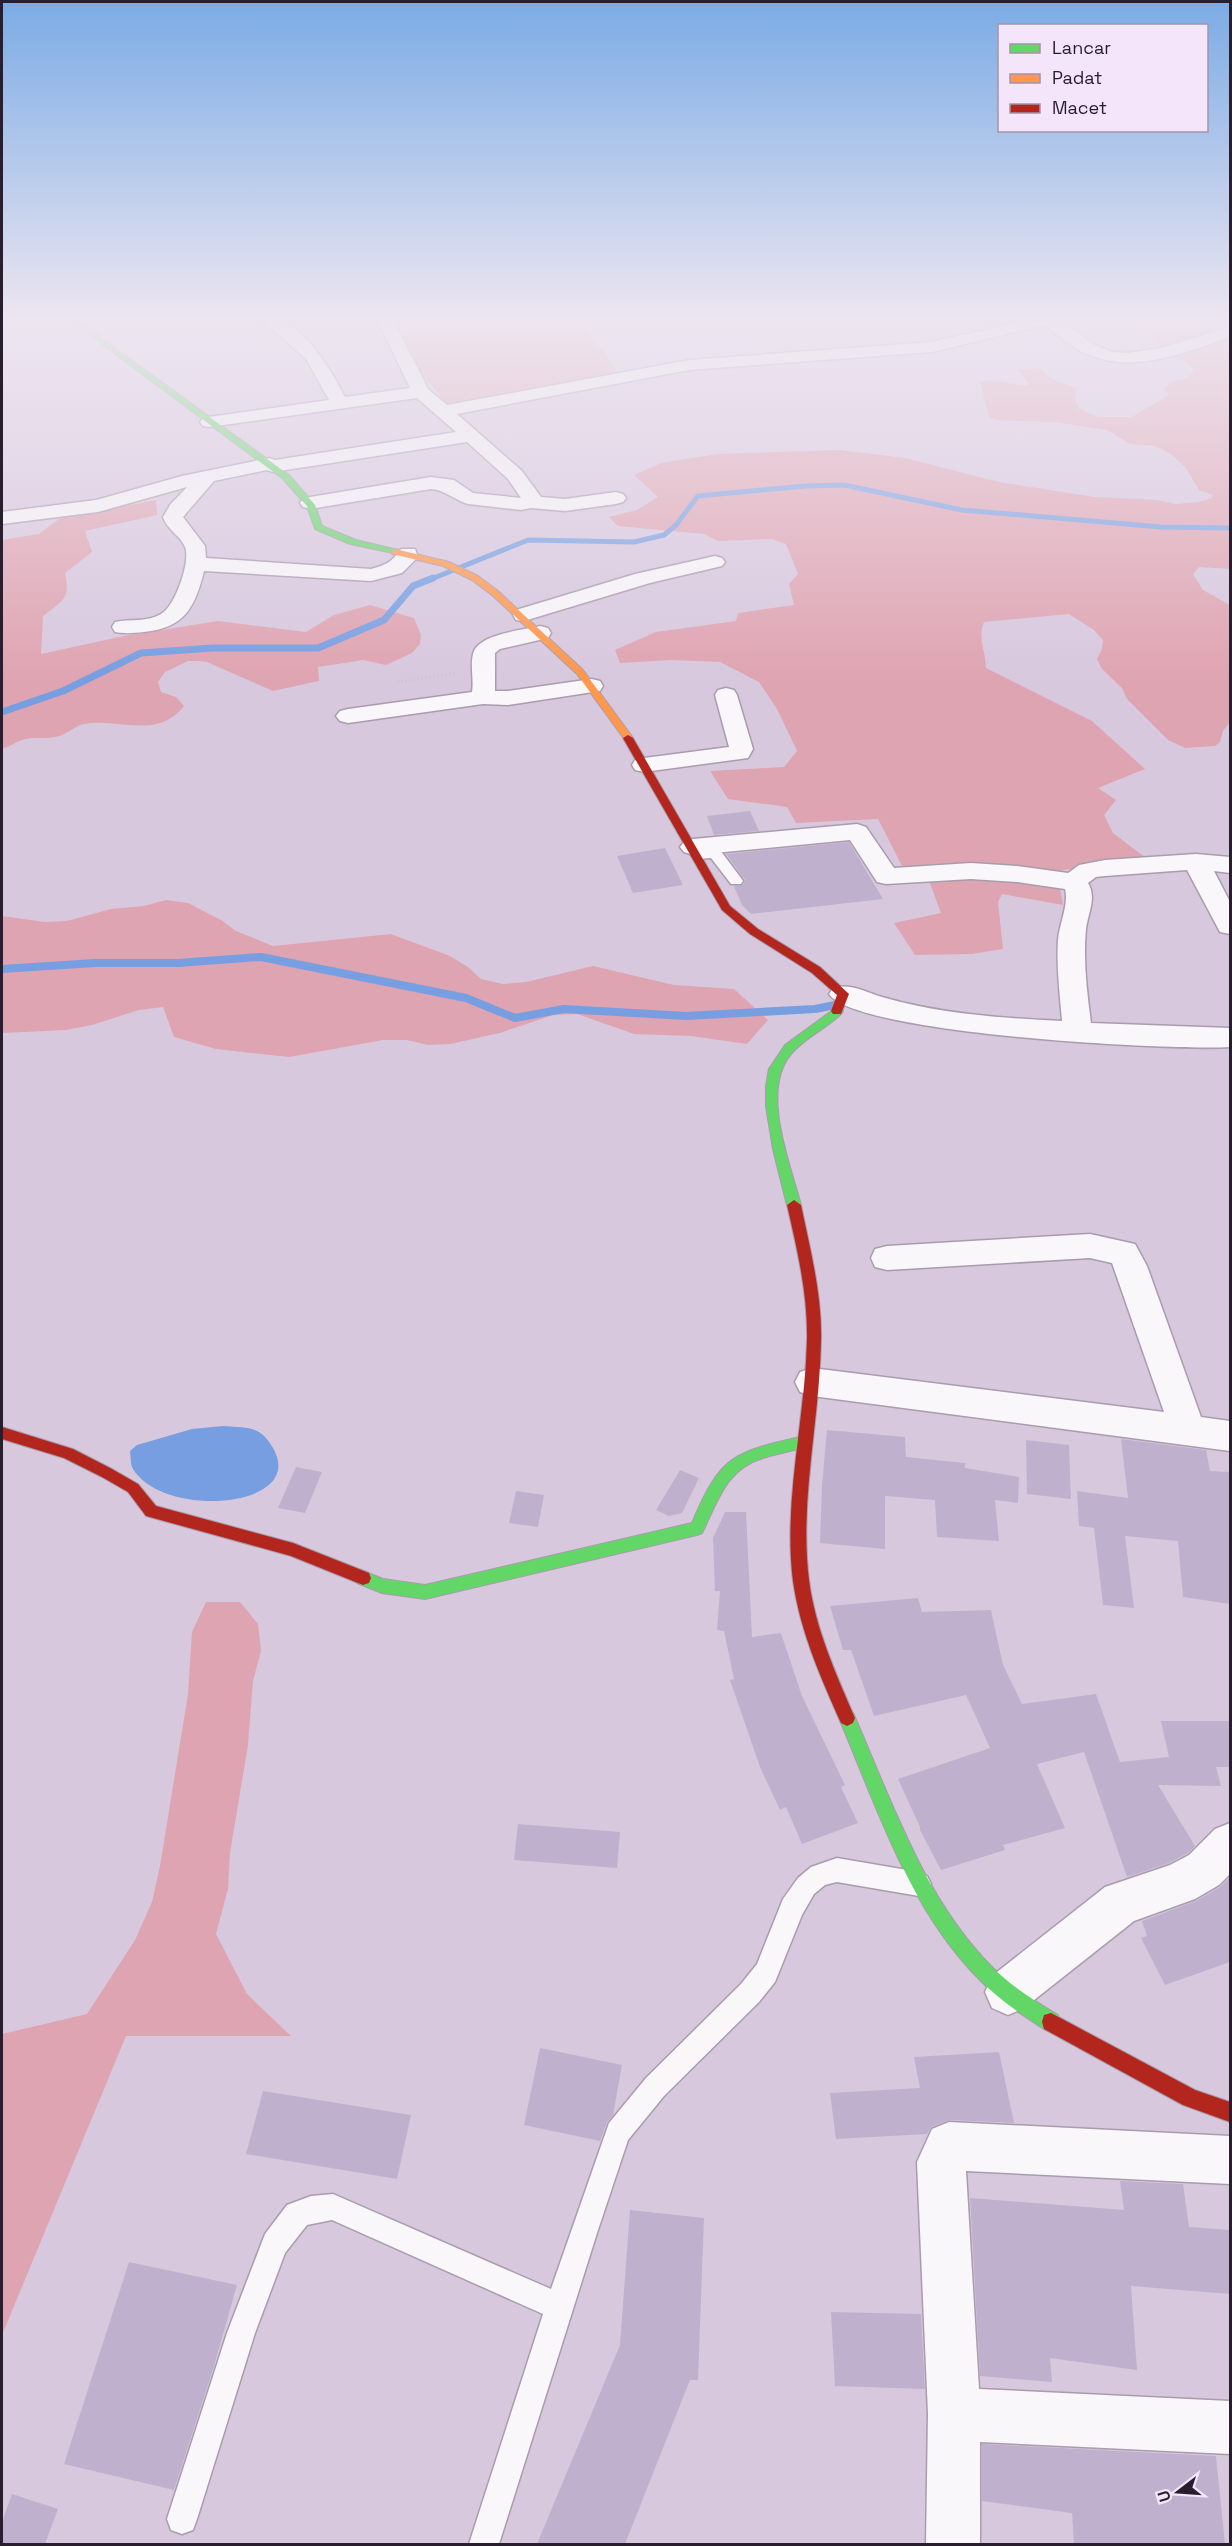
<svg xmlns="http://www.w3.org/2000/svg" width="1232" height="2546" viewBox="0 0 1232 2546" font-family="'Space Grotesk',sans-serif">
<style>
.green{fill:#dfa4b1}
.water{fill:#779ee1}
.lines{fill:none;stroke-linecap:round;stroke-linejoin:round}
.stream-far2{stroke:#779ee1;stroke-width:5}
.stream-far1{stroke:#779ee1;stroke-width:7}
.stream{stroke:#779ee1;stroke-width:8}
.building{fill:#bfb1ce}
.lane-casing{stroke:#a89cad;stroke-width:3}
.street-casing{stroke:#a89cad;stroke-width:3}
.fast-casing{stroke:#a89cad;stroke-width:2}
.slow-casing{stroke:#a89cad;stroke-width:2}
.jam-casing{stroke:#a89cad;stroke-width:2}
.path{stroke:#cac6cc;stroke-width:3;stroke-dasharray:1 3;stroke-linecap:butt}
.lane{fill:#f9f7fa;fill-rule:evenodd}
.street{fill:#f9f7fa;fill-rule:evenodd}
.fast{fill:#63d668;fill-rule:evenodd}
.slow{fill:#ff974d;fill-rule:evenodd}
.jam{fill:#b3261e;fill-rule:evenodd}
</style>
<rect width="100%" height="100%" fill="#d8c8de"/>
<g class="green">
<path d="M445 321H587L584 326 612 364 621 381 550 393 544 386 447 404 421 373 404 336 410 327Z"/>
<path d="M1118 321H1230V569L1199 567 1193 574 1203 590 1230 605V722L1223 731 1220 742 1215 746 1185 748 1168 740 1127 699 1122 688 1102 669 1097 659 1102 649 1103 640 1094 630 1069 614 984 622C977 637 986 651 986 668L1092 721 1145 769 1098 788 1116 800 1104 815 1113 833 1146 858 1057 871 1063 905 1002 894 998 902 1003 949 972 954 915 955 894 923 941 913 927 875 904 870 878 819 796 823 787 807 728 799 710 771 784 767 797 751 777 709 759 682 720 662 671 660 620 663 615 650 656 632 736 621 738 613 794 605 789 584 798 574 786 544 772 539 718 541 704 534 618 526 609 517 637 510 658 497 634 475 661 463 718 454 839 450 905 458 998 482 1095 497 1157 500 1175 504 1199 502 1212 498 1213 495 1199 490 1186 468 1171 454 1155 446 1130 444 1107 430 1055 422 998 420 991 418 989 415 980 382C996 376 1013 387 1030 385L1018 370 1038 368 1052 379 1076 388 1075 399 1079 409 1098 417H1132L1169 395 1165 388 1173 381 1188 378 1194 371 1188 363 1172 357 1153 338Z"/>
<path d="M156 500 157 515 85 531 92 552 65 573C71 599 62 601 43 616L41 654 124 636 218 621 306 632 334 615 370 605 414 618 421 635 420 644 412 653 386 665 363 660 318 667 319 681 273 691 207 662 199 661H188L165 672 158 682 161 692 176 697 184 706C156 741 119 717 84 724 75 726 68 733 59 736 47 740 33 736 22 740 15 742 10 747 2 749V540L39 534 59 519Z"/>
<path d="M166 900 188 903 221 920 236 931 273 946 391 934 450 956 468 967 481 979 503 984 526 982 593 966 674 985 734 989 768 1020 747 1044 691 1036 634 1034 577 1014 553 1015 500 1033 450 1044 428 1045 407 1040H383L289 1057 216 1049 174 1037 163 1007 139 1010 92 1025 66 1030 2 1033V916L45 922 67 921 111 909 144 906Z"/>
<path d="M206 1602H240L258 1624 261 1651 253 1681 248 1745 230 1853 228 1889 216 1934 247 1994 291 2036H126L2 2335V2034L87 2014 135 1940 152 1902 160 1866 188 1694 192 1632Z"/>
</g>
<path class="water" d="M223 1426C248 1428 260 1425 273 1448 308 1508 164 1520 133 1469 130 1464 131 1457 130 1451L137 1445 192 1429Z"/>
<g class="lines">
<path class="stream-far2" d="M429 580 528 540 634 542 664 535 676 525 698 496 805 486 844 485 962 510 1161 527 1230 528"/>
<path class="stream-far1" d="M2 712 63 691 141 653 213 648H318L384 620 413 586 433 578"/>
<path class="stream" d="M2 969 95 963H178L261 957 466 998 515 1018 564 1009 686 1016 815 1009 835 1005"/>
</g>
<g class="building">
<path d="M750 811 759 831 714 835 707 816Z"/>
<path d="M849 842 883 899 751 914 742 905 734 886 743 885 745 880 726 854Z"/>
<path d="M665 848 683 885 633 893 617 856Z"/>
<path d="M827 1430 905 1437 906 1457 965 1463V1468L1019 1477 1018 1503 995 1500 999 1541 937 1537 935 1500 885 1496V1549L820 1543 822 1485Z"/>
<path d="M1121 1439 1206 1450 1210 1471 1230 1472V1604L1183 1597 1178 1541 1125 1536 1134 1608 1103 1605 1094 1528 1079 1526 1077 1491 1128 1498Z"/>
<path d="M1026 1440 1069 1445 1071 1499 1027 1494Z"/>
<path d="M296 1467 322 1472 305 1513 278 1508Z"/>
<path d="M680 1470 699 1478 682 1513 669 1516 656 1510Z"/>
<path d="M516 1491 544 1495 538 1527 509 1523Z"/>
<path d="M725 1512H746L752 1637 781 1633 802 1696 845 1785 841 1787 858 1823 802 1844 786 1807 780 1810 760 1767 730 1680 734 1679 724 1631 717 1630 720 1591H715L713 1538Z"/>
<path d="M918 1598 922 1612 991 1610 1003 1665 1022 1704 1096 1694 1120 1762 1169 1757 1161 1721H1230V1767H1216L1221 1786 1158 1785 1195 1846 1188 1853 1169 1863 1127 1877 1084 1752 1037 1764 1065 1828 1003 1845 1005 1850 941 1870 920 1830V1827L898 1779 990 1748 966 1695 874 1716 851 1650H843L830 1606Z"/>
<path d="M518 1824 620 1832 617 1868 514 1860Z"/>
<path d="M1230 1877V1962L1165 1985 1141 1938 1147 1936 1142 1921 1196 1901 1220 1887Z"/>
<path d="M540 2048 622 2065 613 2115 607 2122 600 2141 524 2125Z"/>
<path d="M999 2052 1014 2123 949 2120 931 2127 927 2134 836 2139 830 2093 920 2088 914 2057Z"/>
<path d="M263 2091 411 2115 397 2179 246 2154Z"/>
<path d="M1120 2181 1183 2184 1189 2227 1230 2230V2294L1131 2286 1137 2370 1050 2358 1052 2382 980 2376 970 2198 1124 2210Z"/>
<path d="M630 2210 704 2218 698 2380H690L625 2544H537L620 2345Z"/>
<path d="M129 2262 237 2285 214 2366 174 2490 64 2464Z"/>
<path d="M831 2312 921 2314 925 2389 835 2386Z"/>
<path d="M982 2444 1216 2456 1225 2544H1074L1072 2513 982 2501Z"/>
<path d="M12 2494 58 2509 45 2544H2V2522Z"/>
</g>
<g class="lines">
<defs>
<g id="lane">
<path d="M715 849 720 850 741 878 743 881 741 884H731L711 858 698 859 691 855 693 852Z"/>
<path d="M837 1858 919 1872 927 1876 931 1884 927 1892 919 1896 837 1882 825 1885 814 1894 802 1915 775 1982 759 2002 664 2096 628 2140 597 2233 499 2544H469L543 2314 332 2220 307 2225 285 2253 255 2333 197 2519 193 2530 182 2534 171 2530 167 2519 227 2333 265 2234 287 2205 311 2196 333 2194 551 2289 609 2123 646 2078 741 1984 757 1964 783 1899 798 1878 811 1867Z"/>
</g>
<g id="street">
<path d="M263 321C268 321 277 319 282 321 307 330 334 375 345 397L410 388 378 321H394L428 389 447 405 689 360 932 342 1023 321H1060L1095 345 1112 352 1128 353 1161 348 1230 327V337C1185 352 1134 375 1087 354 1071 348 1059 335 1045 325L932 352 689 370 457 414 522 471 541 497 565 499 616 492 623 494 626 498 623 502 616 504 565 511 531 508 521 510 468 504C454 500 446 490 431 489L310 509 303 507 300 503 303 499 310 497 431 477 454 480 473 493 521 498 508 479 467 442 273 472 267 470 214 481 183 517 205 546 206 558 371 569C386 565 392 562 401 549H415L418 557 402 573 371 581 204 571C195 608 184 628 144 632 134 633 125 634 115 632L112 627 115 622C130 619 148 622 161 614 175 607 191 561 185 547 180 535 167 530 163 517L170 505 187 487 98 512 2 524V512L96 500 182 476 269 458 275 460 456 432 417 398 209 427 203 426 200 422 203 418 209 417 329 400 306 359Z"/>
<path d="M715 556 722 558 725 562 722 566 650 583 524 621 516 620 513 615 516 610 635 574Z"/>
<path d="M540 626 548 628 551 633 548 638 500 649 495 653V691H508L592 679 600 681 603 686 600 691 508 705 483 704 348 723 340 721 336 716 340 711 348 709 472 692C474 679 470 666 473 654 477 634 523 630 540 626Z"/>
<path d="M726 688 734 690 737 695 753 749 748 758 644 772 635 770 632 765 635 760 644 758 729 747 715 695 718 690Z"/>
<path d="M857 824 866 827 894 868 971 863 1017 866 1068 873 1079 865 1105 860 1196 854 1230 857V873L1214 871 1230 902V934L1220 932 1187 870 1105 876 1096 877 1088 883C1097 898 1088 913 1086 929 1083 960 1087 992 1091 1023L1230 1028V1047C1174 1051 855 1034 829 994L833 988C850 983 866 992 882 997 940 1014 1002 1018 1062 1021 1060 995 1056 967 1058 940 1059 924 1069 905 1065 889L1017 882 971 879 886 884 877 882 850 840 693 855 684 852 680 847 684 842 693 839Z"/>
<path d="M1090 1234 1135 1244 1147 1266 1201 1417 1230 1421V1451L812 1396 800 1392 795 1382 800 1372 812 1368 1164 1412 1112 1263 1090 1258 887 1270 875 1267 871 1258 875 1249 887 1246Z"/>
<path d="M1230 1823V1874L1219 1885 1195 1899 1134 1921 1024 2008 1008 2015 992 2008 985 1992 992 1976 1105 1887 1170 1865 1189 1855 1215 1829Z"/>
<path d="M949 2122 1230 2136V2184L966 2171 979 2389 1230 2401V2454L980 2442V2544H926L928 2414 917 2162 932 2129Z"/>
</g>
<g id="fast">
<path d="M71 321H78L289 475 315 505 322 526 356 540 398 550V554L350 544 315 529 307 506 283 479Z"/>
<path d="M837 1007 841 1008 843 1011 841 1014C826 1029 805 1037 791 1054 760 1090 790 1164 801 1205L794 1210 787 1205 773 1149 766 1106V1086L769 1069 785 1045Z"/>
<path d="M804 1436 809 1438 811 1442 809 1446C794 1451 778 1453 763 1458 726 1469 718 1501 702 1533L697 1535 425 1599 382 1593 357 1583 355 1578 357 1573 363 1571 383 1579 425 1585 692 1523C721 1454 734 1452 804 1436Z"/>
<path d="M847 1710 853 1713C891 1799 923 1897 991 1966 1011 1986 1034 2001 1058 2015L1060 2022 1058 2029 1051 2031 1044 2029C1021 2014 998 1999 979 1979 909 1909 877 1807 839 1718L841 1713Z"/>
</g>
<path id="slow" d="M395 549 449 562 478 576 498 591 583 670 633 738 631 740H625L577 674 492 595 472 580 443 566 392 554 391 552Z"/>
<g id="jam">
<path d="M628 735 633 738 730 906 758 929 820 967 849 994 841 1014H833L831 1011 837 995 812 973 750 934 722 910 623 738Z"/>
<path d="M794 1200 801 1205C810 1249 822 1294 821 1340 820 1420 799 1500 809 1580 815 1628 836 1674 855 1718L853 1723 847 1726 841 1723C821 1678 800 1631 793 1581 783 1501 805 1421 807 1340 808 1294 797 1249 787 1205Z"/>
<path d="M2 1427 73 1449 112 1469 138 1484 156 1506 293 1543 369 1573 371 1578 369 1583 363 1585 291 1556 146 1516 128 1492 102 1477 64 1458 2 1439Z"/>
<path d="M1051 2013 1195 2090 1230 2102V2122L1183 2105 1044 2029 1042 2022 1044 2015Z"/>
</g>
</defs>
<use href="#lane" class="lane-casing"/>
<use href="#street" class="street-casing"/>
<use href="#fast" class="fast-casing"/>
<use href="#slow" class="slow-casing"/>
<use href="#jam" class="jam-casing"/>
<path class="path" d="M398 682 457 673"/>
<use href="#lane" class="lane"/>
<use href="#street" class="street"/>
<use href="#fast" class="fast"/>
<use href="#slow" class="slow"/>
<use href="#jam" class="jam"/>
</g>
<linearGradient id="sky" x2="0" y2="1"><stop stop-color="#7babe5"/><stop offset="0.47" stop-color="#ede6f0"/><stop offset="1" stop-color="#ede6f0" stop-opacity="0"/></linearGradient>
<rect width="1232" height="677" fill="url(#sky)"/>
<rect width="1232" height="2546" fill="none" stroke="#291e2d" stroke-width="6"/>
<rect x="998" y="24" width="210" height="108" fill="#f4e5fa" stroke="#a395a8" stroke-width="1.5"/>
<rect x="1010" y="44" width="30" height="9" fill="#63d668" stroke="#a395a8" stroke-width="1.5"/>
<text x="1052" y="54" font-size="18" fill="#291e2d">Lancar</text>
<rect x="1010" y="74" width="30" height="9" fill="#ff974d" stroke="#a395a8" stroke-width="1.5"/>
<text x="1052" y="84" font-size="18" fill="#291e2d">Padat</text>
<rect x="1010" y="104" width="30" height="9" fill="#b3261e" stroke="#a395a8" stroke-width="1.5"/>
<text x="1052" y="114" font-size="18" fill="#291e2d">Macet</text>
<g transform="translate(1178 2492) rotate(253)" stroke="#f4e5fa" stroke-width="4.5" paint-order="stroke">
<path d="M0-4.5L10 22L0 15L-10 22Z" fill="#291e2d"/>
<text y="-9" font-size="16" font-weight="bold" text-anchor="middle" fill="#291e2d">U</text>
</g>
</svg>
